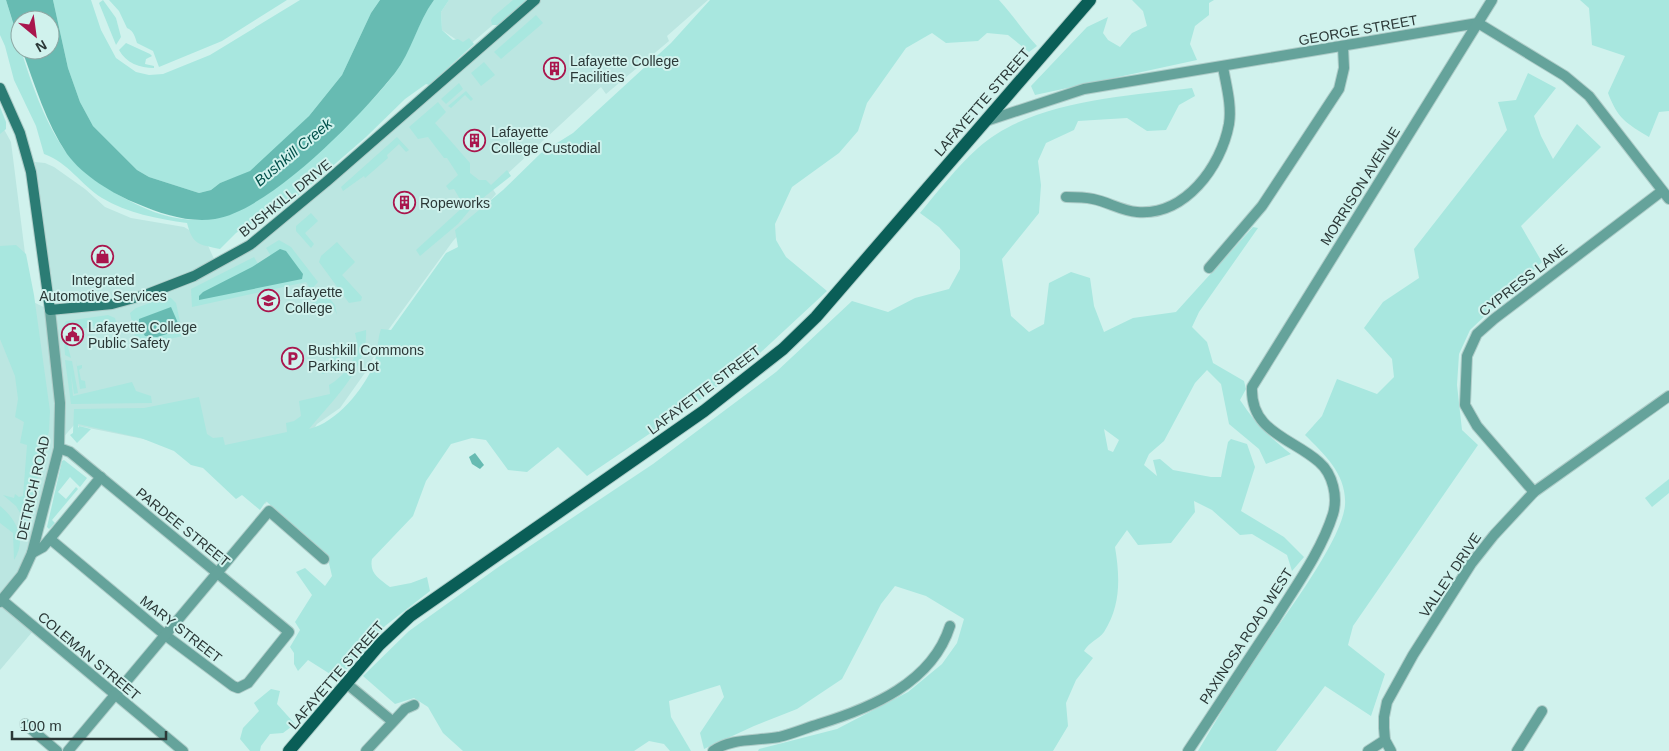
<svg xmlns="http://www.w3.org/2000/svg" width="1669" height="751" viewBox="0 0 1669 751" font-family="Arial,sans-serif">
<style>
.built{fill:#bbe6e1}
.green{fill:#a8e7df;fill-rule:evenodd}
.water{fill:#67bbb2}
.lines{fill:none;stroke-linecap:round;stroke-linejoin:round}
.street-casing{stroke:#afcdc9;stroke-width:12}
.secondary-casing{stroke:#afcdc9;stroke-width:12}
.primary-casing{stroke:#afcdc9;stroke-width:14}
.street{stroke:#65a39b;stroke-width:10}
.secondary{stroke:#2b7c74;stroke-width:10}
.primary{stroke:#0a5e57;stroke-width:12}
.labels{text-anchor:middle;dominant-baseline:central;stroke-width:4;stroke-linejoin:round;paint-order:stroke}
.street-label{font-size:14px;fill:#2b3837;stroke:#d0f2ed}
.poi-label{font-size:14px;fill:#2b3837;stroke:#d0f2ed;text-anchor:start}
.water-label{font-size:15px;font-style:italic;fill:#004f49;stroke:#d0f2ed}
</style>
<rect width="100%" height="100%" fill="#d0f2ed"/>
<g class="built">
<path d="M449 0H522L467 47 442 30 441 12Z"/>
<path d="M541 0H708L667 36 669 41 606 94 601 87 492 188 496 194 453 241 386 333 367 370 340 408 317 424 291 466 284 483 265 504 211 450 168 444 74 425 55 447 26 557 20 570 0 597V122L11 142 31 301 50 310 134 299 247 247Z"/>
<path d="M35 162 45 163 54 167 85 189 105 207 131 218 184 227 205 239 214 259 197 270 146 291 79 304 53 298Z"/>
<path d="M0 603 33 631 0 670Z"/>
</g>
<g class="green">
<path d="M0 0H6C21 48 37 115 69 156 82 174 106 188 126 199 211 246 259 206 322 149 347 125 374 101 395 73 412 50 417 22 434 0H449L441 12 442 30 453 40 458 39 463 42 469 38 474 44 429 85 426 84 405 99 366 137 283 209 248 225 236 233 220 249C199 244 193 246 187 223 158 219 127 213 102 198 81 185 68 162 44 154L36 126 14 80 5 46 0 35Z"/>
<path d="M53 0H91L101 30 116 58 136 72 149 75 163 74 210 55 300 0H380L371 13 342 75 309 116 250 172 220 183 211 190 199 193 149 177 137 170 93 126 80 102 68 68Z"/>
<path d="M103 0 116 18 121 37 116 45 99 3Z"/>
<path d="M109 0H287L222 41 159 67 153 51 137 43C135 37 134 31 127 28L119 11Z"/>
<path d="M513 0H527L498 25H492L491 20 493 17Z"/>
<path d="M710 0H999C1013 15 1023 31 1037 46L1029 52 1008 35 987 33 978 41 946 43 932 33 906 48 867 103 858 131 839 153 792 187 775 224 776 240 786 257 827 291 760 353 701 399 587 476 558 447 527 472 508 470 486 440 472 438 451 444 426 481 413 516 372 559C369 573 379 579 390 587L411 583 427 577 430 591 385 626 338 679 308 660 298 671 294 664V653L290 647 300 630 295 622 312 595 296 572 305 568 325 586 332 576 328 559 266 501 260 510 242 495 236 499 203 468 191 465 174 451 141 438 78 424V428L79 426 91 429 77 443 70 435 73 433 74 409 144 408 199 397 207 434 213 438 223 437 225 445 287 432 286 423 294 421 301 416 299 401 330 394 329 385C342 378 356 361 357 346 357 342 356 337 355 333L366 330C369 367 331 402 309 429 336 423 364 389 374 364 378 353 377 340 381 329L391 330 446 253 458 247 455 230 503 190 541 153 573 133 671 43Z"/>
<path d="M1132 0H1214L1209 3V15L1195 26 1190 44 1197 60 1035 95 1031 86 1087 27 1108 17 1103 33 1108 40 1120 47 1132 33 1147 26 1143 11Z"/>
<path d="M1580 0H1669V111L1659 112 1649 137C1626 123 1618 119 1608 93L1625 56 1592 45 1589 8Z"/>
<path d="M536 15 543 23 501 59 494 52Z"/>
<path d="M126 43 150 54 152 56 146 59 145 64 154 66V68C140 68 126 63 119 50Z"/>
<path d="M484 62 495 75 481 86 471 73Z"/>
<path d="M1528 73 1556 88 1534 116 1541 136 1553 159 1577 124 1601 147 1521 226 1542 262 1470 330 1459 354 1457 385 1462 430 1478 445 1353 626 1348 645 1385 674 1371 716 1325 686 1276 751H1198C1214 724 1230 697 1247 670 1271 634 1342 544 1345 505 1347 475 1325 455 1305 435L1322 416 1337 379 1377 394 1394 377 1392 359 1364 328 1383 302 1419 278 1414 249 1507 130 1498 102 1516 100Z"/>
<path d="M459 83 463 89 446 104 441 99Z"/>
<path d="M1192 88 1195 96 1179 105 1166 130 1147 131 1127 118 1078 121 1074 130 1046 143 1038 161 1041 185 1039 213 1002 259 1011 316 1029 332 1044 324 1049 283 1071 272 1090 278 1094 306 1104 332 1133 318 1176 312 1253 227 1258 228 1199 312 1192 327 1207 342 1213 363 1244 381 1246 389 1240 400C1254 422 1271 439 1291 454L1266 464 1259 449 1229 424 1221 384 1207 370 1195 383 1164 441 1149 454 1144 465 1157 476 1153 460 1160 459 1173 470 1211 477H1221L1228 442 1231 439 1247 444 1255 467 1241 511 1284 537 1304 557 1292 571 1287 555 1252 534 1240 535 1212 510 1194 501 1195 512 1171 543 1138 545 1127 530 1115 547C1120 577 1121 606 1104 632 1099 639 1089 642 1084 651L1093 658 1076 680 1066 703 1068 726 1053 751H758L759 749 837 729 908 692 942 664 957 643 964 619 926 596 895 586 881 604 842 679 797 709 754 726 704 749 700 733 724 697 720 685 669 701 671 717 691 751H670L664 744 649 741 634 751H463L443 733 428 707 414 698 395 704 363 676 409 631 497 568 653 464 776 372 852 301 888 312 915 298 949 289 960 269V250L939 227 920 213C938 191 957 167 978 148 1029 101 1126 96 1192 88ZM1104 429 1119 440 1113 452 1108 450Z"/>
<path d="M466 91 473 99 471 101 465 95 451 108 448 106Z"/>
<path d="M438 102 446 112 435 123 470 163V173L479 180H486L491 185 507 170 511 176 474 205 458 224 420 256 416 250 464 206 454 189 449 190 446 186 458 175 447 158H444L428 137 418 139 409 127Z"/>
<path d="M0 107 6 122V129L0 134Z"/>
<path d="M397 137 409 150 406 152 399 144 387 155 388 158 365 178 364 176 343 191 341 187Z"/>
<path d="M311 213 318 221 305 233 314 244 311 248 296 231V226Z"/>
<path d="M279 240 291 247 318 282 311 290 306 282 192 307 191 289 254 257 258 264 271 256 266 248Z"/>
<path d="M337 242 355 262 342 275 362 297 361 301 349 303 319 262 321 256Z"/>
<path d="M16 245 26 254 34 295 50 411 49 431 26 523 16 506 3 495 14 498 15 494 19 497 23 496 27 445 20 443 24 422 15 417 18 399 15 376 0 339V246Z"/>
<path d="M326 294 335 305 337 315 333 306 313 311 312 303Z"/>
<path d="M166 297 171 298 176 303 183 336 137 346 130 313 136 308Z"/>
<path d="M108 315 115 318 117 325 112 322 64 333 71 358 65 355 63 327 66 321Z"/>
<path d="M339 355C338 364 331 373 322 374L320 367 332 364V356Z"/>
<path d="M65 360 72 361 78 393 74 394 71 374 73 396 132 382 136 391 151 396 152 403 71 404Z"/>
<path d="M76 360 77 366 82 365V368L79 370 81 380 85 381 86 388 80 389Z"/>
<path d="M64 460 87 478 80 487 70 477 58 492 66 499 76 487 78 489 52 520 55 523 49 529 47 527 62 461Z"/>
<path d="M1669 479V493L1652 507 1645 498Z"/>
<path d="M0 506C17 520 27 540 14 560L13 533 0 523Z"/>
<path d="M271 689 280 691 277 704 295 724 283 733 270 734 261 746 260 751H250L240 739 243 728 259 711 254 703Z"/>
</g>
<g class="water">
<path d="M6 0H53L68 68 80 102 93 126 137 170 149 177 199 193 211 190 220 183 250 171 309 116 342 75 371 13 380 0H434C417 23 412 51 395 73 360 117 270 210 215 219 189 223 161 214 138 204 113 194 83 176 67 154 46 123 35 85 22 50H50V20H20V45Z"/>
<path d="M280 249 286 251 303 274 302 279 199 300V296L203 292 252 267Z"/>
<path d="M171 307 178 323 177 331 157 337 145 336 139 326V319Z"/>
<path d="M475 453 484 465 480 469 472 464 469 457Z"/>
</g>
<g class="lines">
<defs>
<g id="street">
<path d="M986 121 1084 89 1478 23 1565 76 1589 96 1669 199"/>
<path d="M1066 197C1075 197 1084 197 1093 199 1108 202 1122 211 1137 212 1185 216 1221 167 1229 124 1232 105 1226 85 1223 67"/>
<path d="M1209 268 1262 206 1339 89 1344 68 1343 47"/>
<path d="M1534 492 1477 426 1465 405 1467 356 1477 334 1494 319 1662 191"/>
<path d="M50 539 165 635 233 686 238 688 248 683 289 632 70 452 59 448"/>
<path d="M32 553 43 547 101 477"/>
<path d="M2 600 183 751"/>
<path d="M0 602 22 575 32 553 59 448 60 403 50 310"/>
<path d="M346 683 392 721"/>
<path d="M25 724 57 751"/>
<path d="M68 751 269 511 324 559"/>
<path d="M366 751 405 709 414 705"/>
<path d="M713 751C730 738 757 741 779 737 792 734 806 728 819 724 871 708 932 683 950 626"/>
<path d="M1188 751C1217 708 1245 664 1274 621 1295 587 1321 552 1333 514 1338 497 1333 474 1319 462 1292 438 1250 432 1252 387L1492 0"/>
<path d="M1368 751 1385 740"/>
<path d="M1391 751 1385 740 1384 728V717L1387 702 1413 655 1471 564 1494 535 1534 492 1669 396"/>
<path d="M1517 751 1542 711"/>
</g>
<path id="secondary" d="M0 88 20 133 31 172 50 310 112 304 145 295 194 276 250 245 326 182 535 0"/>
<path id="primary" d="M289 751 379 645 410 616 704 411 783 349 816 317 1090 0"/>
</defs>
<use href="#street" class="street-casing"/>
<use href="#secondary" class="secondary-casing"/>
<use href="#primary" class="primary-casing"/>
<use href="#street" class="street"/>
<use href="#secondary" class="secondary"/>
<use href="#primary" class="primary"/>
</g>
<defs>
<symbol id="building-ring" viewBox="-11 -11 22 22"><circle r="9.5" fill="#d0f2ed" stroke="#a9164d" stroke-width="1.5"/><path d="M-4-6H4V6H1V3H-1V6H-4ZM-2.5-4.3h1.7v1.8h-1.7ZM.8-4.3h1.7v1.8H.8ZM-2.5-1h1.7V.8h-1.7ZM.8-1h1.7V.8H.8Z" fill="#a9164d"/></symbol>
<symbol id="shop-ring" viewBox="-11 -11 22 22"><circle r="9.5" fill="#d0f2ed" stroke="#a9164d" stroke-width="1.5"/><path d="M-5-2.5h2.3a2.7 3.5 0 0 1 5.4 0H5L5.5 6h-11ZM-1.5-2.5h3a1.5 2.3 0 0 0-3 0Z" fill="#a9164d"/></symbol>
<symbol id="university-ring" viewBox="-11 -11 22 22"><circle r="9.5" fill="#d0f2ed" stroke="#a9164d" stroke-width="1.5"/><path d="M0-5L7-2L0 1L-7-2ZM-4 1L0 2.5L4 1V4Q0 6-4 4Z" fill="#a9164d"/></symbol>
<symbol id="civic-ring" viewBox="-11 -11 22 22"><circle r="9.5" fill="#d0f2ed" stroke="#a9164d" stroke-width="1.5"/><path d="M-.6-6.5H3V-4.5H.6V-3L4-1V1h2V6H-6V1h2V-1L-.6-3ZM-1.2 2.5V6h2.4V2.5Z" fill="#a9164d"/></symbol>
<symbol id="parking-ring" viewBox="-11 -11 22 22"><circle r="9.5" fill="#d0f2ed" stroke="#a9164d" stroke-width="1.5"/><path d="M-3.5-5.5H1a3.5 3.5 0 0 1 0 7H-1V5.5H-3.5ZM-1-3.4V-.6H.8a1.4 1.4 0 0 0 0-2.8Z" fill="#a9164d"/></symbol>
</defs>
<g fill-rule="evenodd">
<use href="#building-ring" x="542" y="56" width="25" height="25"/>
<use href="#building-ring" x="462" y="128" width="25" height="25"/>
<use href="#building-ring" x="392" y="190" width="25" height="25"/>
<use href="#shop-ring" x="90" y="244" width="25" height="25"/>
<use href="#university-ring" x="256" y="288" width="25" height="25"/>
<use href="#civic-ring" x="60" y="322" width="25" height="25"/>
<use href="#parking-ring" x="280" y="346" width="25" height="25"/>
</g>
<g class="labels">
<g class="street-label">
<text transform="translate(1358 30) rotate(-10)">GEORGE STREET</text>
<text transform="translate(982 102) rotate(-49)">LAFAYETTE STREET</text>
<text transform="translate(1360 186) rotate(-58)">MORRISON AVENUE</text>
<text transform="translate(285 198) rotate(-39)">BUSHKILL DRIVE</text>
<text transform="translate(1523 280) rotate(-38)">CYPRESS LANE</text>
<text transform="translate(704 390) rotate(-37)">LAFAYETTE STREET</text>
<text transform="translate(33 488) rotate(-77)">DETRICH ROAD</text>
<text transform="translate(183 527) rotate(39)">PARDEE STREET</text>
<text transform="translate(1450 575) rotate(-56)">VALLEY DRIVE</text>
<text transform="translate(181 629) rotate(38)">MARY STREET</text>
<text transform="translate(1246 636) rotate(-57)">PAXINOSA ROAD WEST</text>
<text transform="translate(89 656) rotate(40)">COLEMAN STREET</text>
<text transform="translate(336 675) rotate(-49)">LAFAYETTE STREET</text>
</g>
<g class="poi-label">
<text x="570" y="61">Lafayette College<tspan x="570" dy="16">Facilities</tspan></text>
<text x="491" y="132">Lafayette<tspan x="491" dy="16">College Custodial</tspan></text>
<text x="420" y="203">Ropeworks</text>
<text x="103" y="280" text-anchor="middle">Integrated<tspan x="103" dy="16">Automotive Services</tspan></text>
<text x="285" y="292">Lafayette<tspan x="285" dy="16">College</tspan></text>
<text x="88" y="327">Lafayette College<tspan x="88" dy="16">Public Safety</tspan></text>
<text x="308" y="350">Bushkill Commons<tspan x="308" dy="16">Parking Lot</tspan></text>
</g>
<g class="water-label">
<text transform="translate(293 152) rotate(-40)">Bushkill Creek</text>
</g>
</g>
<g transform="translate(35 35) rotate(151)"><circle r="24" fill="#d0f2ed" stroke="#8ea8a4"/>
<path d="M0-4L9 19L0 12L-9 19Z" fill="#a9164d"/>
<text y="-8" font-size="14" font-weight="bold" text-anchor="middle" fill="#2b3837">N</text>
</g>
<path d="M12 731v8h154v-8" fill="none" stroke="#2b3837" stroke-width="2.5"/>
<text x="20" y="731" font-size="15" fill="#2b3837" stroke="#d0f2ed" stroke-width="4" paint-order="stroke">100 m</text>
</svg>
